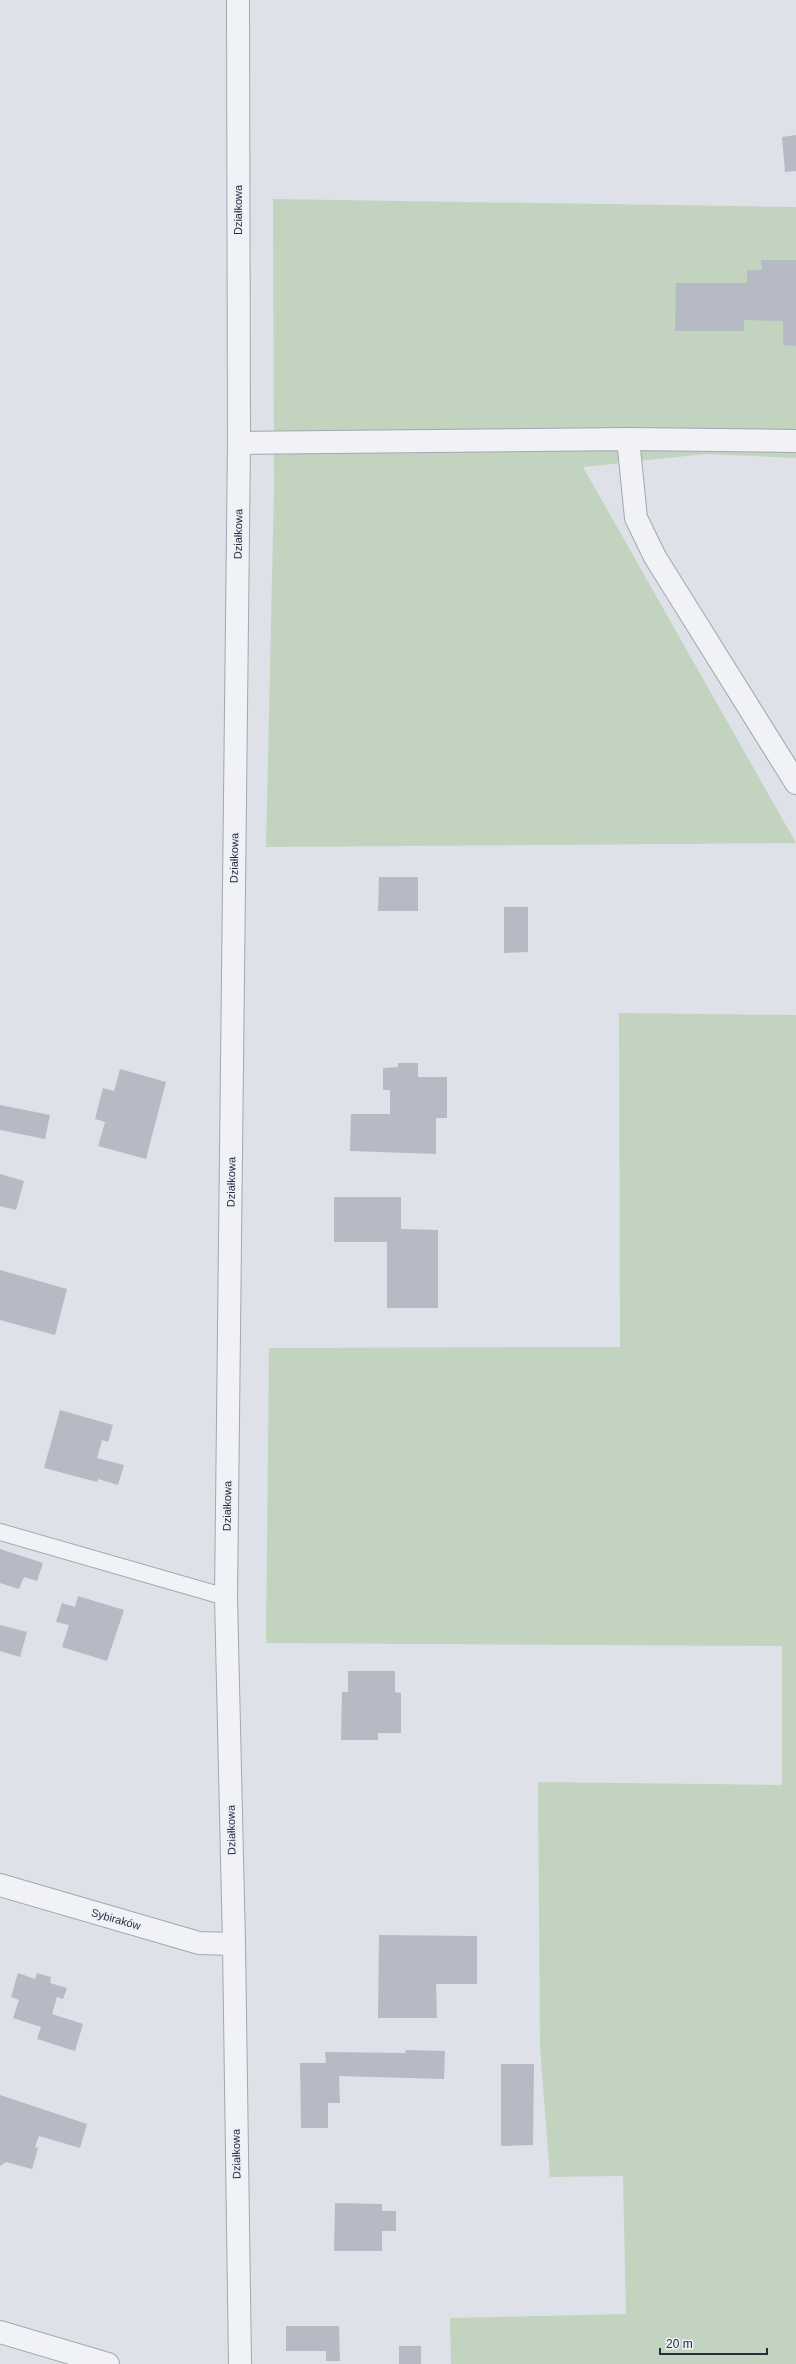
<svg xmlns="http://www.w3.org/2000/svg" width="796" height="2364" viewBox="0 0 796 2364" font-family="Arial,sans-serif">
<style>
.green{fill:#c2d3bf}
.building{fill:#b5bac5}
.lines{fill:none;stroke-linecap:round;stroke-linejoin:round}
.service-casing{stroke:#a3a7b2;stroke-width:18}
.minor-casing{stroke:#a3a7b2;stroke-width:24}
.service{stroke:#f1f2f6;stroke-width:16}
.minor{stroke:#f1f2f6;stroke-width:22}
.labels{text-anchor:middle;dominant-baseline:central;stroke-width:3.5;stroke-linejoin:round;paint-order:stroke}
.street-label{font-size:11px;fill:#262d40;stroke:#edf0f6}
</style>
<rect width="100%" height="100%" fill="#dee1e8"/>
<g class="green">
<path d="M273 199 796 207V458L705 454 583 467 796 843 266 847 274 491Z"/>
<path d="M619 1013 796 1015V2364H451L450 2318 626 2314 623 2176 550 2177 540 2047 538 1782 782 1785V1646L266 1643 269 1348 620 1347Z"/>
</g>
<g class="building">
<path d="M796 135V171L785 172 782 137Z"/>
<path d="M761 260H796V346L783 345V321L744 320V331H675L676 283H747V270H762Z"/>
<path d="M379 877H418V911H378Z"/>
<path d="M504 907H528V952L504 953Z"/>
<path d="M398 1063H418V1077H447V1118H436V1154L350 1151 351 1114H390V1090H383V1068L398 1067Z"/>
<path d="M120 1069 166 1082 146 1159 98 1146 105 1122 95 1119 103 1088 114 1091Z"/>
<path d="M0 1105 50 1115 45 1139 0 1130Z"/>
<path d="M0 1174 24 1181 16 1210 0 1206Z"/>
<path d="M334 1197H401V1229L438 1230V1308H387V1242H334Z"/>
<path d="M0 1270 67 1289 55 1335 0 1320Z"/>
<path d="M60 1410 113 1425 108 1442 102 1440 97 1458 124 1465 118 1485 98 1479 97 1482 44 1468Z"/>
<path d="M0 1549 43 1563 37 1581 24 1577 19 1589 0 1583Z"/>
<path d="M78 1596 124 1610 107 1661 62 1647 69 1625 56 1622 62 1603 75 1607Z"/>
<path d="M0 1625 27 1632 20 1657 0 1651Z"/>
<path d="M348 1671H395V1692L401 1693V1733H378V1740H341L342 1692H348Z"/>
<path d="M379 1935 477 1936V1984H436L437 2018H378Z"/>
<path d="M18 1973 35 1979 37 1973 51 1977 50 1983 67 1988 63 1999 57 1997 52 2014 83 2024 75 2051 37 2039 41 2027 13 2018 19 2000 11 1997Z"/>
<path d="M406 2050 445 2051 444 2079 339 2076 340 2103H328V2128H301L300 2063H326L325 2052 405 2053Z"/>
<path d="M501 2064H534L533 2145 501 2146Z"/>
<path d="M0 2095 87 2124 80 2148 39 2136 35 2147 38 2148 32 2169 6 2162 0 2166Z"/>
<path d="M335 2203 382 2204V2211H396V2231H382V2251H334Z"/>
<path d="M286 2326H339L340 2361H326V2351H286Z"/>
<rect x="399" y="2346" width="22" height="18"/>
</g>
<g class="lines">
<defs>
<path id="service" d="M0 1532 226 1597"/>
<g id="minor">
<path d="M238 0 239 443 226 1597 234 1944 240 2364"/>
<path d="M628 439 796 441"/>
<path d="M239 443 628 439 636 518 655 557 796 783"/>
<path d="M0 1885 199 1943 234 1944"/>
<path d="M0 2332 108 2364"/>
</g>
</defs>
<use href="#service" class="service-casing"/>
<use href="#minor" class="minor-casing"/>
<use href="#service" class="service"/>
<use href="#minor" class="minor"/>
</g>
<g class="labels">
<g class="street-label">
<text transform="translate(238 210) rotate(-90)">Działkowa</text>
<text transform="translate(238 534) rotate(-89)">Działkowa</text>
<text transform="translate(234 858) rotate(-89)">Działkowa</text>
<text transform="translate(231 1182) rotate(-89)">Działkowa</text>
<text transform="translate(227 1506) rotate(-89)">Działkowa</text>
<text transform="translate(231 1830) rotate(-91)">Działkowa</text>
<text transform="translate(116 1919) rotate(16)">Sybiraków</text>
<text transform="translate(236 2154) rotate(-91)">Działkowa</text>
</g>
</g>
<path d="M660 2348v6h107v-6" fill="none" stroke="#262d40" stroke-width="2"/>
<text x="666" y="2348" font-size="12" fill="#262d40" stroke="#edf0f6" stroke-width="3" paint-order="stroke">20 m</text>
</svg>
